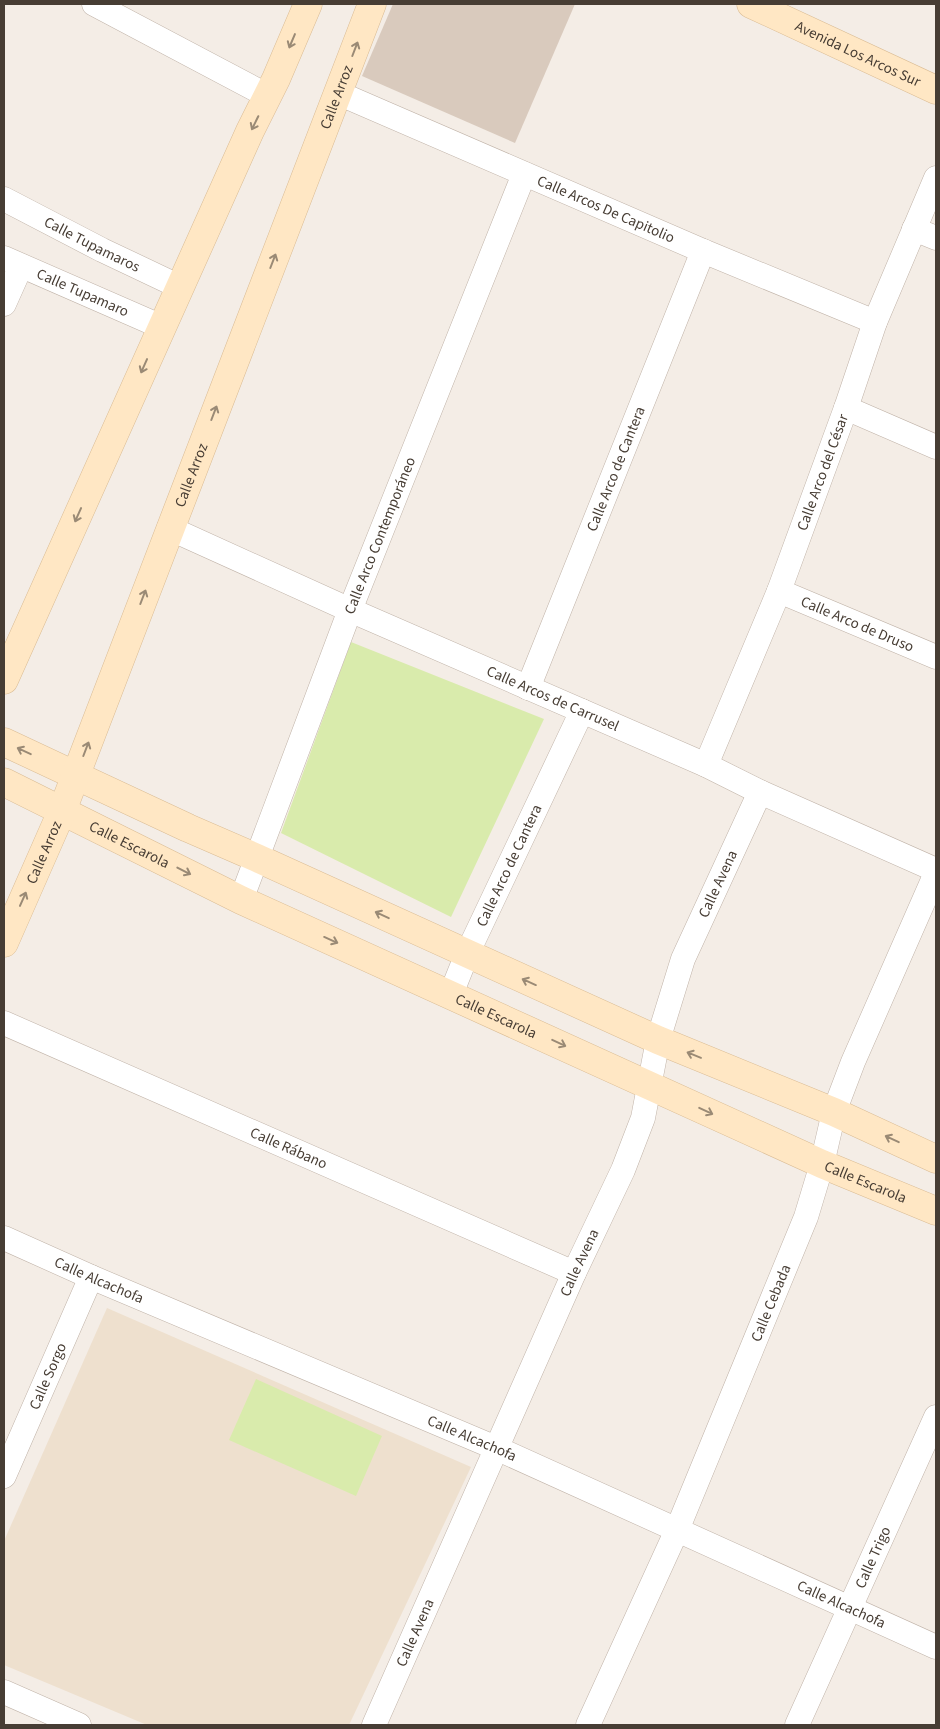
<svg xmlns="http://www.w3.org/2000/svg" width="940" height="1729" viewBox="0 0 940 1729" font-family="'Source Sans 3',sans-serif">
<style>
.education{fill:#eee0ce}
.green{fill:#d9ebac}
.building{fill:#d9cabd}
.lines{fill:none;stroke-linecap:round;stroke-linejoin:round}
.street-casing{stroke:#c0b3a8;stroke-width:25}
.secondary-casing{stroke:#dabc94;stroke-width:29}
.street{stroke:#fff;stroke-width:24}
.secondary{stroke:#ffe7c4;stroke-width:28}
.oneway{stroke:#9a8a75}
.labels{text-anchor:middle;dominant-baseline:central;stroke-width:4;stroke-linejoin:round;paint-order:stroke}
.street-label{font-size:15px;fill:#473d34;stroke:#fff}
</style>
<rect width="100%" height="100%" fill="#f4ede6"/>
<path class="education" d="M107 1308 471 1467 349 1725H147L4 1665V1541Z"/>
<g class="green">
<path d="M351 642 544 719 451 917 281 833Z"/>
<path d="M256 1379 382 1436 356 1496 229 1440Z"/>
</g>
<path class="building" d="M393 4H575L515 143 362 76Z"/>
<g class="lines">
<defs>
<g id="street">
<path d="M94 4 268 96"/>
<path id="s1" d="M338 93 703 251 875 322"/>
<path id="s2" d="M4 199 102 250 180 287"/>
<path d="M914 229 936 238"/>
<path id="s3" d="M4 258 162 327"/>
<path d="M4 304 21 266"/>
<path d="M846 408 936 447"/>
<path id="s4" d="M169 528 350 610 706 765 760 792 936 870"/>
<path id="s5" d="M779 591 936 657"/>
<path id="s6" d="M528 688 703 251"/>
<path id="s7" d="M706 765 779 591 846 408 875 322 936 178"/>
<path id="s8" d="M241 900 350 610 524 174"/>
<path id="s9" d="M451 994 467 954 582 711"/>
<path id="s10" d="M4 1023 574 1273"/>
<path id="s11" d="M4 1238 91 1277 496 1448 936 1647"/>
<path id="s12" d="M4 1476 91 1277"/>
<path d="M4 1692 79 1725"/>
<path id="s13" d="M374 1725 574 1273 623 1170 643 1118 658 1040 683 959 760 792"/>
<path id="s14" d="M588 1725 677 1530 806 1217 822 1164 834 1112 853 1062 936 873"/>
<path id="s15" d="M797 1725 936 1417"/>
</g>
<g id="secondary">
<path id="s16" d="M751 4 936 90"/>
<path d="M4 680 250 131 276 79 308 4"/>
<path d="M4 742 188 828 257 858 658 1040 834 1112 936 1159"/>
<path id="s17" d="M4 782 241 900 822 1164 936 1211"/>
<path id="s18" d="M4 943 62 811 372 4"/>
</g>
</defs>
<use href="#street" class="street-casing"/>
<use href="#secondary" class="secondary-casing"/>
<use href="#street" class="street"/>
<use href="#secondary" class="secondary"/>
</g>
<defs><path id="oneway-shaft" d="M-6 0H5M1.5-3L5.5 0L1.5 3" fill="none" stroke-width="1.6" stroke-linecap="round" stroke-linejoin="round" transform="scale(1.25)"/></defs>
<g class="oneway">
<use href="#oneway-shaft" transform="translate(292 41) rotate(113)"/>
<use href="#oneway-shaft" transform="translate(355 49) rotate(-69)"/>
<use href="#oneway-shaft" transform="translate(255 123) rotate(116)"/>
<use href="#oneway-shaft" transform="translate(273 261) rotate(-69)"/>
<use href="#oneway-shaft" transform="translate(144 366) rotate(114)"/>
<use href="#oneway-shaft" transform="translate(214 413) rotate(-69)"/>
<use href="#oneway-shaft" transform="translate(78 515) rotate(114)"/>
<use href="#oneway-shaft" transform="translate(143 597) rotate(-69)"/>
<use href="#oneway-shaft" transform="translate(86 749) rotate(-69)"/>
<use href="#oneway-shaft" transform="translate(24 751) rotate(-155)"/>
<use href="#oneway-shaft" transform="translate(184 871) rotate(27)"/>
<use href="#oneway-shaft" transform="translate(23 899) rotate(-66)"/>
<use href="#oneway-shaft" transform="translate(382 915) rotate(-155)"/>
<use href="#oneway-shaft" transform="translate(331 940) rotate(24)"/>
<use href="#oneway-shaft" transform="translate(529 982) rotate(-156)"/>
<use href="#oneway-shaft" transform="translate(559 1043) rotate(25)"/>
<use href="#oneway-shaft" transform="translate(694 1055) rotate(-158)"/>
<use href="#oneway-shaft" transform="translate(706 1111) rotate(25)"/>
<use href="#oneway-shaft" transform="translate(892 1139) rotate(-155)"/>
</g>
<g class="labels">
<g class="street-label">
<text stroke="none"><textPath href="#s16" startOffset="118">Avenida Los Arcos Sur</textPath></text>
<text stroke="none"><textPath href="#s18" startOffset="909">Calle Arroz</textPath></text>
<text stroke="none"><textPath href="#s1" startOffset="292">Calle Arcos De Capitolio</textPath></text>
<text stroke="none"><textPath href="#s2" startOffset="99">Calle Tupamaros</textPath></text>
<text stroke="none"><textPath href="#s3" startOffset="86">Calle Tupamaro</textPath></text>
<text stroke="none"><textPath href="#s6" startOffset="236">Calle Arco de Cantera</textPath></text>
<text stroke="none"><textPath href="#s7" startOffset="315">Calle Arco del César</textPath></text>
<text stroke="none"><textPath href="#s18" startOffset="504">Calle Arroz</textPath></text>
<text stroke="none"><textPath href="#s8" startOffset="390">Calle Arco Contemporáneo</textPath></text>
<text stroke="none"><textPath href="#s5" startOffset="85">Calle Arco de Druso</textPath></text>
<text stroke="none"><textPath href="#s4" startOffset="420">Calle Arcos de Carrusel</textPath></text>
<text stroke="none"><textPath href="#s17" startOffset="140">Calle Escarola</textPath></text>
<text stroke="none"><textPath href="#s18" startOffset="99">Calle Arroz</textPath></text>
<text stroke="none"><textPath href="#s9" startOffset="141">Calle Arco de Cantera</textPath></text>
<text stroke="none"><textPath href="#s13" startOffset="911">Calle Avena</textPath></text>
<text stroke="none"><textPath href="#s17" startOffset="545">Calle Escarola</textPath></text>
<text stroke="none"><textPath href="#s10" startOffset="311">Calle Rábano</textPath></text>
<text stroke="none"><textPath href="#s17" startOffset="950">Calle Escarola</textPath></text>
<text stroke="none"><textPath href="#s13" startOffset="506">Calle Avena</textPath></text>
<text stroke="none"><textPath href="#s11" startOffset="104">Calle Alcachofa</textPath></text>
<text stroke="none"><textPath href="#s14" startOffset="460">Calle Cebada</textPath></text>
<text stroke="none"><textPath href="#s12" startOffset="109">Calle Sorgo</textPath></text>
<text stroke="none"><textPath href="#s11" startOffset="509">Calle Alcachofa</textPath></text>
<text stroke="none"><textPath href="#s15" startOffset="184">Calle Trigo</textPath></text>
<text stroke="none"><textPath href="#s11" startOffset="914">Calle Alcachofa</textPath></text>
<text stroke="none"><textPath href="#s13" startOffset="101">Calle Avena</textPath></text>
</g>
</g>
<rect width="940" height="1729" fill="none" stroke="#473d34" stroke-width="10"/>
</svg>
